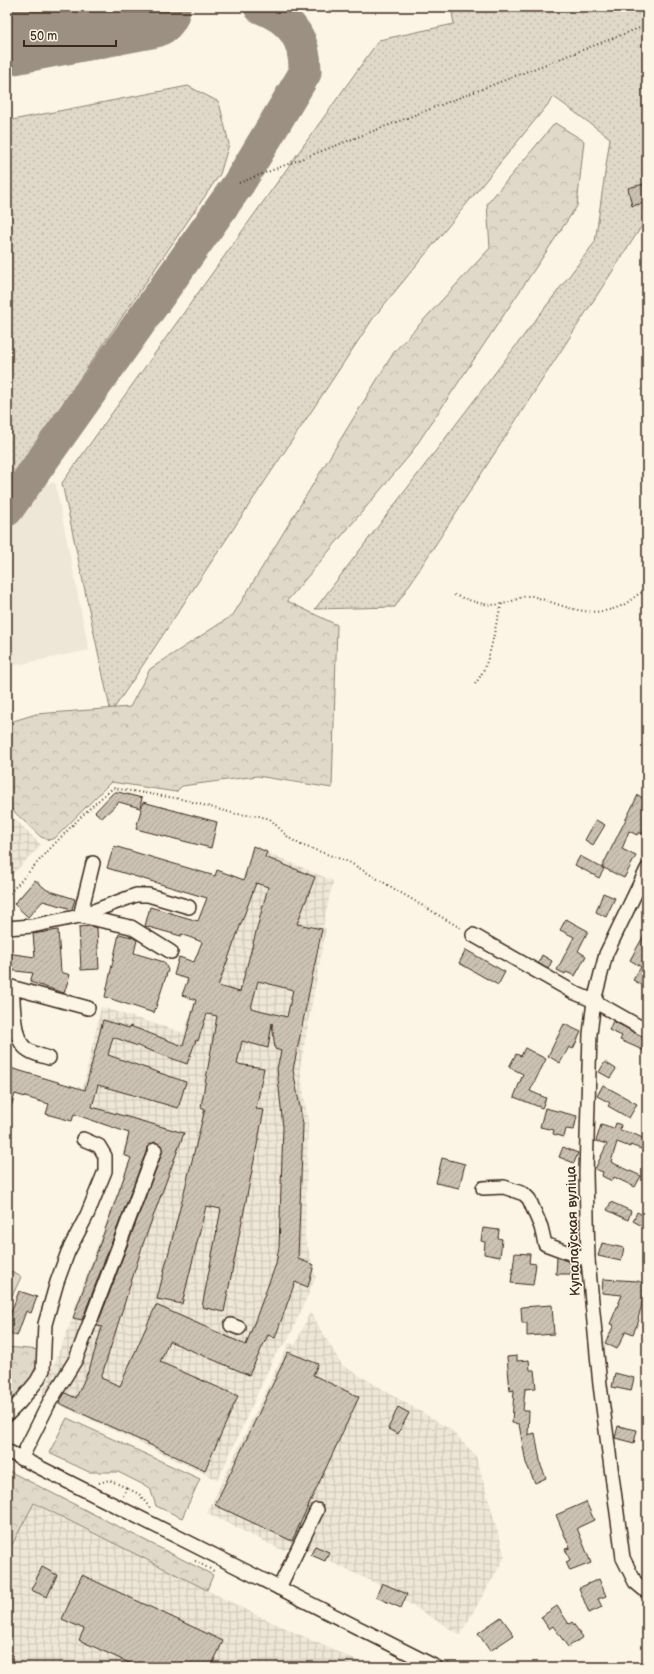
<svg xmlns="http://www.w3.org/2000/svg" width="654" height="1674" viewBox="0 0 654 1674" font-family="'Balsamiq Sans',sans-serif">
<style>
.built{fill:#eee6d6}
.industrial{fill:url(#industrial-grid)}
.grass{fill:url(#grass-dots);stroke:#8e8173}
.forest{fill:url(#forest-crowns);stroke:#8e8173}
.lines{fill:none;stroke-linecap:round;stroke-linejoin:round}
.taxiway{stroke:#9c9082;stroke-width:33}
.runway{stroke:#9c9082;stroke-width:83}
.building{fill:url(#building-hatch);stroke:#3b2a1e;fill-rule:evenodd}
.minor-casing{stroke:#3b2a1e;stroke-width:16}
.path{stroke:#3b2a1e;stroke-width:2;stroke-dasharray:1 3;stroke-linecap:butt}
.minor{stroke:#fcf5e5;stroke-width:13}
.labels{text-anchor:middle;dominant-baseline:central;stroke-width:3;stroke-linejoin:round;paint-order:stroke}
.street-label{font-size:14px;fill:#3b2a1e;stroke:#fcf5e5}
</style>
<defs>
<pattern id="industrial-grid" width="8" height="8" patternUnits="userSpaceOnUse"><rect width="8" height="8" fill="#eee6d6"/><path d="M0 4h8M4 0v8" fill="none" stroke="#cdc5b7"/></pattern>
<pattern id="grass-dots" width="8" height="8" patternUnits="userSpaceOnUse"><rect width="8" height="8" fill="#e0d8c8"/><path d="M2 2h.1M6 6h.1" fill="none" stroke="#c1baab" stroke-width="1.8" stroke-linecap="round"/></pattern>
<pattern id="forest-crowns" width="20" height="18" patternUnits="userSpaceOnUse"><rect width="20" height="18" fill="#e0d8c8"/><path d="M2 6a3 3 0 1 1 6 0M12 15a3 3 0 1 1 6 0" fill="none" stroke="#c1baab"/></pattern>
<pattern id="building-hatch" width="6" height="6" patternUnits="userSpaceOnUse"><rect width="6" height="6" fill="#ccc2b3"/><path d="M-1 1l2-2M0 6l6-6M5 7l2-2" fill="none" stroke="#b0a79a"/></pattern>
</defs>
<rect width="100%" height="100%" fill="#fcf5e5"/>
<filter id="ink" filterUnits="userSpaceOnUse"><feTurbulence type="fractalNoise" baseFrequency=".025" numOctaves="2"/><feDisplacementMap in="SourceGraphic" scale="8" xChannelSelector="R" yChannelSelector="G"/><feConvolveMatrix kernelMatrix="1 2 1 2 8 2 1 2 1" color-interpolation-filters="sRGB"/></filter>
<g filter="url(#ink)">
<path class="built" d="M55 482 89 650 7 667V493Z"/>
<g class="industrial">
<path d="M7 811 41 845 7 880Z"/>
<path d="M253 846 333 881 323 927 326 929 300 1068 308 1123 305 1238 316 1277 287 1342 276 1353 218 1480 41 1396 73 1317 75 1307 130 1158 122 1156 128 1133 77 1115 101 1007 184 1033 192 1009 244 874Z"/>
<path d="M310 1312 342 1365 450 1429 476 1456 505 1557 460 1635 377 1584 298 1546 282 1550 207 1513 289 1343 295 1345Z"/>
<path d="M7 1477 34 1504 261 1617 371 1667H7Z"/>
</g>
<g class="grass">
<path d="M451 7H647V218L395 607 315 609 595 242 610 138 554 97 374 317 111 713 62 483 379 40 454 24Z"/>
<path d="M188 86 219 102 229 144 220 174 7 485V121Z"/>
</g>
<g class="forest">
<path d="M555 123 584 141 577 206 409 456 287 601 337 625 332 788 257 776 182 786 176 792 111 782 55 838 49 840 41 837 7 805V723L36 714 130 707 150 669 233 615 394 352 490 248 487 204Z"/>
<path d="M7 1269 21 1277 7 1307Z"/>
<path d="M7 1347 40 1350 38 1371 14 1401 7 1396Z"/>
<path d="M67 1418 200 1479 182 1518 156 1506 150 1488 118 1472H89L49 1453Z"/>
<path d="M7 1470 213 1575 207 1590 34 1503 7 1554Z"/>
</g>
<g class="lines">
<path class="taxiway" d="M7 510 239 183 305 73C306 39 292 19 260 7"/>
<path class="runway" d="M7 34 149 7"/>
</g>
<g class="building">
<path d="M644 184 647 202 632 206 628 188Z"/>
<path d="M114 792H118L142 798 140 808 119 802 102 818 95 812Z"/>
<path d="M638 795 647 801V823L642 834 639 832 637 835 629 831 622 849 636 856 624 878 602 867Z"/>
<path d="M143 802 217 822 211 848 136 829Z"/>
<path d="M596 820 605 825 593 845 585 840Z"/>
<path d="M114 846 215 876 217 870 244 880 253 846 267 852 265 857 315 877 297 924 322 929 293 1070 303 1124 298 1259 314 1265 308 1287 295 1282 275 1338 268 1335 249 1375 169 1341 160 1362 238 1396 205 1470 59 1403 65 1393 76 1398 90 1367 102 1327 97 1326 162 1153 161 1145 154 1142 148 1147 82 1320 73 1318 131 1158 124 1155 129 1133 74 1114 72 1121 46 1114 49 1104 15 1094 9 1113H7V1067L85 1090 103 1020 129 1028 130 1026 183 1046 196 1000 182 995 188 979 174 975 179 957 194 962 202 942 181 934V936L145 926 150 907 198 921 207 898 107 868ZM256 883 268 887 240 992 218 986ZM258 981 293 990 287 1017 251 1008ZM207 1014 217 1016 201 1107 205 1109 157 1299 182 1304 206 1206 221 1209 202 1307 224 1312 264 1110 256 1109 264 1068 237 1064 242 1041 268 1048 272 1023 275 1049 281 1051 277 1069 283 1127 279 1247 276 1264 246 1345 156 1305 120 1386 101 1378 143 1244 184 1133 92 1107 98 1085 178 1108 186 1082 108 1055 113 1037 187 1064 196 1040 198 1041Z"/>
<path d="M580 856 604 869 599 878 575 865Z"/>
<path d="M35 880 47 890 75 899 72 909 43 901 28 917 14 904Z"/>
<path d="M603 893 615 898 606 917 596 912Z"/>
<path d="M566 919 588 931 578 951 586 956 575 976 566 972 565 974 557 970 574 937 560 930Z"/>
<path d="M90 926 97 928 99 969 81 970 79 927Z"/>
<path d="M58 930 61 972 70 975 64 993 30 982 33 973 7 970V953L35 957 33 934Z"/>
<path d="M647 930V977L642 985 633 980 641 967 630 960Z"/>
<path d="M119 934 132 937 137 940 134 953 164 962 168 970 154 1013 105 997Z"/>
<path d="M466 950 505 972 498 985 459 963Z"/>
<path d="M542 955 552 961 548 969 538 963Z"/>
<path d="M613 1021 647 1039V1052L620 1040 622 1036 609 1030Z"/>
<path d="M564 1024 581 1032 573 1049 569 1047 560 1063 548 1056Z"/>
<path d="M525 1048 546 1059 530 1091 546 1098 542 1108 514 1097 523 1074 509 1067 516 1054 521 1056Z"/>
<path d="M605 1062 616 1069 610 1078 599 1072Z"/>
<path d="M603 1085 637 1104 629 1118 608 1106 610 1103 597 1096Z"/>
<path d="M545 1108 577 1116 574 1130 566 1129 564 1137 553 1134 554 1130 540 1127Z"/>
<path d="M616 1123 621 1125 620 1130 634 1134 647 1140V1151L630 1145V1147L617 1142 611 1162 641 1176 635 1187 614 1177 612 1181 602 1176 603 1172 595 1169 607 1144 596 1141 601 1125 614 1129Z"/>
<path d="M563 1147 578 1153 574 1163 559 1157Z"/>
<path d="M442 1158 465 1164 459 1188 436 1183Z"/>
<path d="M611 1202 631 1211 628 1220 607 1210Z"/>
<path d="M637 1212 647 1217 644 1227 633 1221Z"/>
<path d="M483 1228 499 1230 498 1238 502 1239 500 1257 484 1254 485 1242 481 1241Z"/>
<path d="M602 1243 624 1248 621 1261 598 1256Z"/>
<path d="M515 1253 530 1254 529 1263 536 1264 533 1285 511 1283Z"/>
<path d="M557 1257 581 1267V1274H556Z"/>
<path d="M603 1279 638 1281 647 1285 638 1319 639 1320 633 1334 626 1331 617 1349 605 1343 614 1325 610 1324 622 1295 602 1293Z"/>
<path d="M19 1291 37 1297 31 1313 26 1311 17 1336 7 1332V1323Z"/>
<path d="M552 1305 554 1334 527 1336V1323H522L521 1307Z"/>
<path d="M288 1352 318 1364 313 1375 359 1397 292 1541 215 1505Z"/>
<path d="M517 1356V1361L529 1360 530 1370H534L536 1388 525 1389 523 1411H529L528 1435 535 1433 541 1466 546 1478 535 1483 526 1463 519 1424 512 1423 514 1390 510 1391 507 1357Z"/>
<path d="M615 1373 634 1378 631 1391 612 1387Z"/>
<path d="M398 1407 409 1413 398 1434 388 1429Z"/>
<path d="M618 1426 637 1430 634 1443 615 1438Z"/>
<path d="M586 1502 594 1520 577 1528 591 1563 570 1571 566 1562 570 1560 565 1549 570 1548 556 1515Z"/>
<path d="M315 1546 329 1552 325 1561 311 1555Z"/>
<path d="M42 1567 57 1575 47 1597 31 1590Z"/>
<path d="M82 1575 223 1641 211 1667H138L79 1640 84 1629 62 1619Z"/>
<path d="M599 1579 606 1596 598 1599 602 1607 589 1613 579 1588Z"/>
<path d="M382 1583 407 1594 401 1608 376 1597Z"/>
<path d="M557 1606 569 1624 572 1622 583 1637 568 1647 553 1626 549 1629 541 1617Z"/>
<path d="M501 1617 514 1635 490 1651 478 1633Z"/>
</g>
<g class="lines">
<defs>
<g id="minor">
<path d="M93 863 80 916 131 927 171 952"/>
<path d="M647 869 606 954 594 1001 590 1034 586 1173 588 1260 600 1385 623 1558 635 1582 647 1592"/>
<path d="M7 928 32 926 80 916 136 895H148L189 907"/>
<path d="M473 935 575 993 594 1001 647 1031"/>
<path d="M7 986 88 1008"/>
<path d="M12 987C14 1004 12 1041 28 1050 34 1054 42 1056 49 1058"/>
<path d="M483 1188 504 1187 524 1194 529 1199 541 1227 545 1244 588 1260"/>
<path d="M231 1325 239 1328"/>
<path d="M7 1415 20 1402 37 1381 43 1370 45 1324 57 1282 68 1252 87 1215 105 1171V1156L99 1146 83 1139"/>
<path d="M7 1451 436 1667"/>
<path d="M21 1459 49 1403 76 1359 155 1150"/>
<path d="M279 1588 317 1510"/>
</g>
</defs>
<use href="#minor" class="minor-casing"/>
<g class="path">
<path d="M239 183 647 25"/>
<path d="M454 595C470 600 484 607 501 604 512 603 521 595 532 596 563 605 589 620 621 606 631 602 636 593 647 591"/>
<path d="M475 684C493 661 492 631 502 604"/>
<path d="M7 896C40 860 75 819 113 788L181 799 236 814 259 816 270 819 289 838 301 845 349 862 462 929"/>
<path d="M99 1483 109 1480 127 1488 139 1494 150 1508"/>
<path d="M123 1496 127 1488"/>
<path d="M195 1561 214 1571"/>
<path d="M448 1663 455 1667"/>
</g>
<use href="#minor" class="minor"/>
</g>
</g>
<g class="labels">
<g class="street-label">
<text transform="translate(573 1231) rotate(-92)">Купалаўская вуліца</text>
</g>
</g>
<rect width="654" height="1674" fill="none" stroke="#fcf5e5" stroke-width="24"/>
<rect x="12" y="12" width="630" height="1650" fill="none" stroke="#3b2a1e" stroke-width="1.5" filter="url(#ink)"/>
<path d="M24 40v6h92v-6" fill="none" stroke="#3b2a1e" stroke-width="2"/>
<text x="30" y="40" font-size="12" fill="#3b2a1e" stroke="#fcf5e5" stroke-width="3" paint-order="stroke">50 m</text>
</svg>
